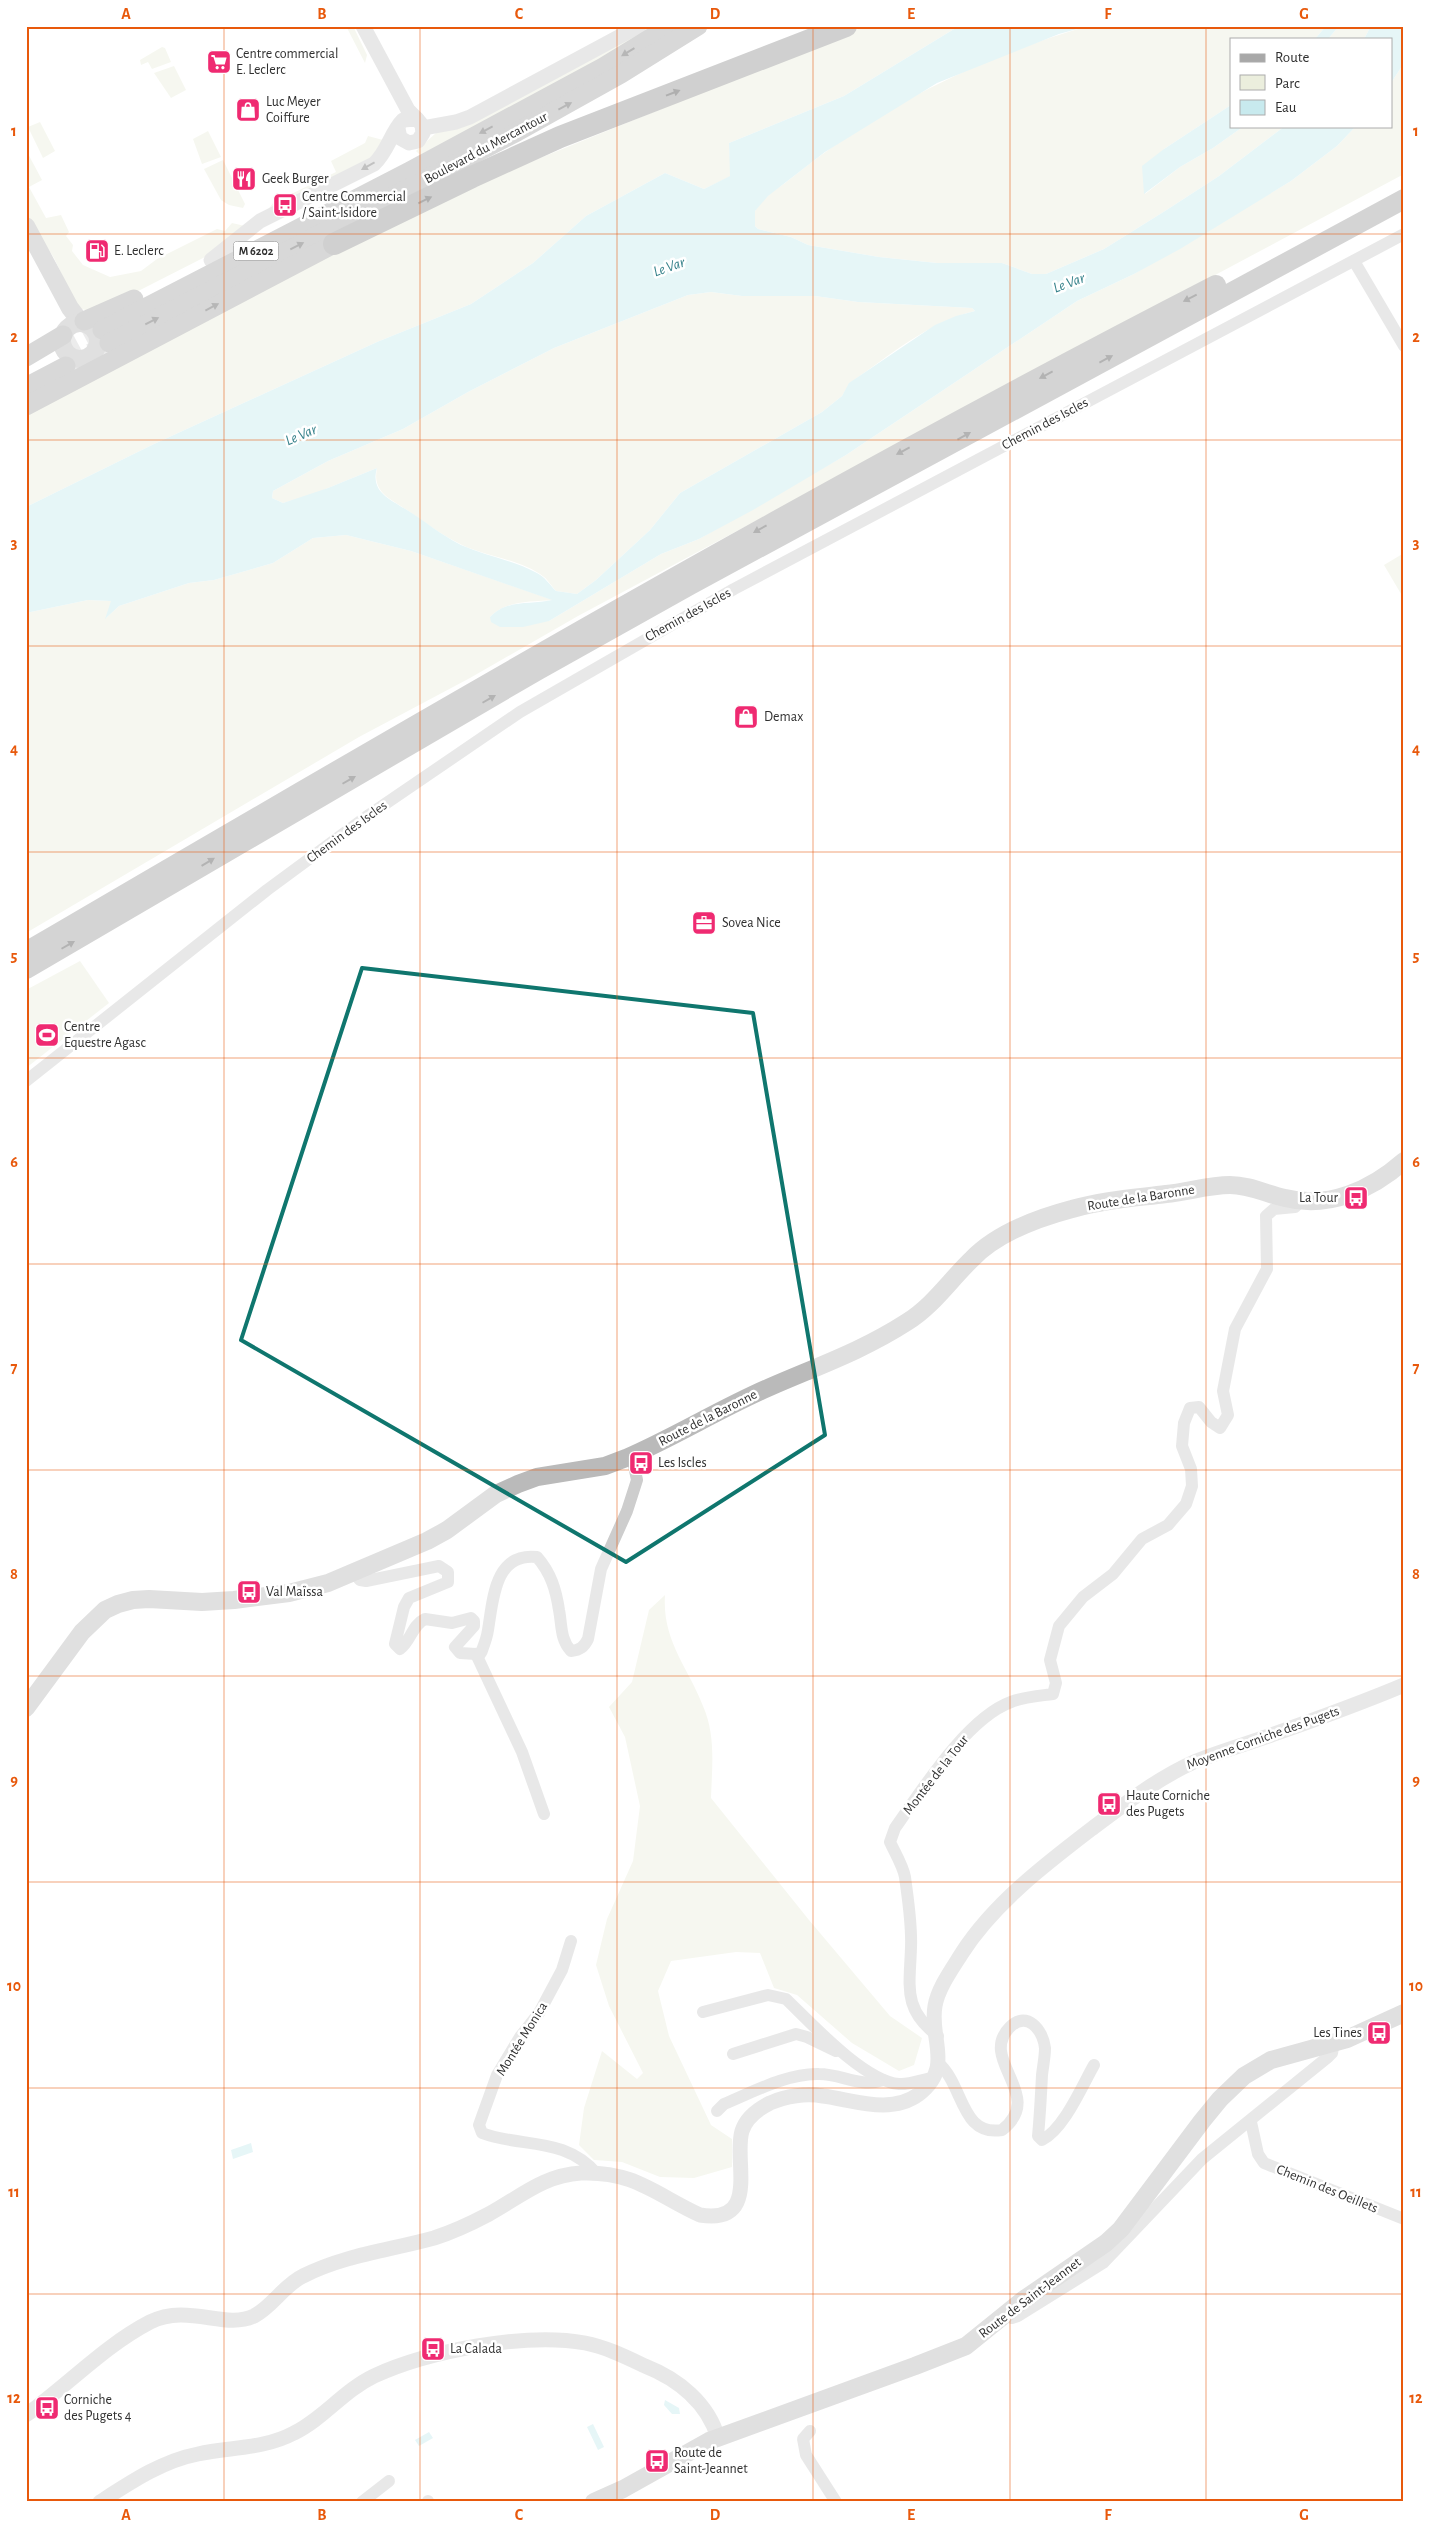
<svg xmlns="http://www.w3.org/2000/svg" width="1430" height="2528" viewBox="0 0 1430 2528" font-family="'Alegreya Sans',sans-serif">
<style>
.green{fill:#ebeedd}
.water{fill:#c8eaee;fill-rule:evenodd}
.lines{fill:none;stroke-linecap:round;stroke-linejoin:round}
.primary-tunnel{stroke:#d6d6d6;stroke-width:19;stroke-dasharray:19 9;stroke-linecap:butt}
.minor{stroke:#cdcdcd;stroke-width:12}
.tertiary{stroke:#cdcdcd;stroke-width:15}
.secondary{stroke:#bababa;stroke-width:18}
.primary{stroke:#a8a8a8;stroke-width:19}
.trunk{stroke:#a0a0a0;stroke-width:20}
.motorway{stroke:#979797;stroke-width:22}
.oneway{fill:#606060}
.oneway2{fill:#4f4f4f}
.oneway3{fill:#777}
.oneway4{fill:#575757}
.marked{fill:none;stroke:#0f766e;stroke-width:4;stroke-linejoin:round}
.grid{fill:none;stroke:#e8590c;stroke-width:1;stroke-opacity:0.55}
.labels{text-anchor:middle;dominant-baseline:central;stroke-width:5;stroke-linejoin:round;paint-order:stroke}
.shield{fill:#fff;stroke:#6e6e6e;stroke-width:1}
.shield-label{font-size:12px;font-weight:bold;fill:#303030}
.poi-label{font-size:14px;fill:#303030;stroke:#fff;text-anchor:start}
.street-label{font-size:14px;fill:#303030;stroke:#fff}
.water-label{font-size:15px;font-style:italic;fill:#35818a;stroke:#fff}
.neatline{fill:none;stroke:#e8590c;stroke-width:2}
.grid-label{font-size:16px;text-anchor:middle;font-weight:bold;fill:#e8590c}
</style>
<rect width="100%" height="100%" fill="#fff"/>
<g class="green">
<path d="M346 26H353L367 55 365 63Z"/>
<path d="M645 26H657L576 75 420 155 416 151 436 133Z"/>
<path d="M866 26H959L844 96 729 143 731 176 704 189 665 173 586 216 533 263 471 304 377 342 154 444 26 507V412L334 253 513 169Z"/>
<path d="M1088 26H1326L1315 39H1231V105L1164 149 1145 194 1180 167 1213 148 1244 126H1285L1219 176 1165 211 1104 249 1046 274H1032L1002 263H937L879 257 808 245 791 237 758 229 755 226V211C763 196 781 187 794 176 881 106 981 57 1088 26Z"/>
<path d="M1339 26H1371L1364 39H1328Z"/>
<path d="M162 47 165 48 171 62 152 69 148 62 141 65 140 60Z"/>
<path d="M1404 63V174L578 616 470 678 359 737 26 933V613L88 600 112 601 106 618 119 606 189 583 214 580 273 563 313 538 346 535 411 551 553 600C530 602 507 600 490 617L549 621 661 554 699 539 846 455 1077 301 1134 274 1291 181 1337 146 1356 126H1391V83Z"/>
<path d="M174 66 186 90 171 98 154 73Z"/>
<path d="M40 122 55 151 43 158 28 127Z"/>
<path d="M208 131 221 157 202 164 193 139Z"/>
<path d="M368 136 383 140 371 158 264 215 273 203 336 172 331 161 365 143Z"/>
<path d="M26 150 42 180 29 187 46 218 61 215 69 232 66 236 73 245 72 251 83 265 110 277 141 271 157 259 217 229 225 231 232 223 245 226 205 257 95 313 82 309 76 304 54 258 26 214Z"/>
<path d="M223 160 245 204 243 208 229 205 221 200 204 169Z"/>
<path d="M711 292 742 296H815L858 302 972 308 975 311C928 322 889 356 850 383L842 396 822 412 680 493 650 530 596 580 577 594 556 591C552 587 548 580 544 577 521 559 487 557 462 545 441 535 425 522 407 510 389 498 372 492 377 468L311 495 283 503 272 498 273 491 328 461 403 429 468 392 554 348 688 295Z"/>
<path d="M1404 553V599L1384 565Z"/>
<path d="M80 961 109 1003 26 1068V990Z"/>
<path d="M665 1595C662 1641 688 1667 703 1706 716 1736 712 1766 711 1798L809 1920 890 2016 922 2038 914 2065 899 2071 852 2043 797 1995 774 1988 760 1953 736 1952 671 1961 658 1991 669 2036 711 2125 732 2139V2167L694 2178 660 2177 622 2162 594 2160 579 2145 584 2108 602 2051 637 2079 643 2073 609 2006 596 1965 607 1919 633 1861 640 1806 625 1737 609 1707 632 1682 649 1610Z"/>
</g>
<g class="water">
<path d="M959 26H1088L1059 34 937 83 825 152 768 196 755 211V226L758 229 791 237 808 245 879 257 937 263H1002L1032 274H1046L1104 249 1165 211 1219 176 1285 126H1356L1337 146 1291 181 1180 249 1134 274 1077 301 846 455 753 510 699 539 661 554 549 621 523 627H500L491 622 490 617C507 599 530 605 552 600L411 551 346 535 313 538 273 563 214 580 189 583 119 606 105 619 111 601 88 600 26 613V507L154 444 377 342 471 304 533 263 586 216 665 173 704 189 730 176 729 143 844 96ZM711 292 742 296H815L858 302 972 308 975 311 956 316 935 325 849 383 842 396 822 412 680 493 650 530 596 580 577 594 556 591C549 584 545 577 537 573 513 560 486 556 461 545 441 535 425 521 407 510 390 499 370 492 377 468L328 488 283 503 272 498 273 491 328 461 403 429 468 392 554 348 688 295Z"/>
<path d="M1326 26H1339L1328 39H1315Z"/>
<path d="M1371 26H1404V63L1391 83V39H1364Z"/>
<path d="M1231 105V126H1244L1213 148 1180 167 1144 194 1142 166 1164 149Z"/>
<path d="M251 2143 253 2152 233 2159 231 2150Z"/>
<path d="M665 2400 679 2408 680 2414H672L664 2405Z"/>
<path d="M593 2424 604 2447 598 2450 587 2427Z"/>
<path d="M429 2432 433 2438 419 2446 415 2440Z"/>
</g>
<g class="lines">
<g class="primary-tunnel">
<path d="M61 352 102 330"/>
<path d="M66 366 109 343"/>
</g>
<g class="minor">
<path d="M1354 261 1404 346"/>
<path d="M26 1081 267 890 366 817 520 712 734 589 1404 234"/>
<path d="M354 1573 360 1580 366 1581 439 1566 448 1572V1582L409 1598 404 1607 395 1644 400 1649C411 1641 412 1625 425 1619L452 1623 471 1618 474 1621V1626L455 1647 460 1653 476 1654 481 1653C484 1645 487 1638 488 1630 493 1601 494 1552 537 1557 551 1573 556 1590 559 1610 562 1625 560 1639 571 1651 580 1650 584 1647 588 1639L601 1569 627 1511 637 1480 632 1456"/>
<path d="M476 1654 522 1752 544 1814"/>
<path d="M571 1941 562 1970 539 2013 520 2037 497 2075 479 2125 482 2133C521 2148 565 2136 597 2174"/>
<path d="M703 2012 768 1995 786 1999C811 2023 864 2081 899 2084 911 2085 922 2079 933 2078"/>
<path d="M938 2036C902 2009 910 1986 911 1947 912 1924 908 1900 905 1877 903 1866 895 1853 890 1842L895 1828C922 1790 967 1718 1011 1702 1024 1697 1039 1696 1053 1694L1056 1683 1050 1660 1059 1626 1083 1597 1113 1574 1142 1539 1168 1525 1186 1504 1192 1486 1191 1469 1182 1446 1184 1423 1190 1408 1199 1407 1211 1422 1220 1428 1228 1415 1223 1391 1235 1329 1267 1269 1266 1216 1274 1209 1295 1207 1301 1201"/>
<path d="M733 2054 796 2034 807 2037 836 2051"/>
<path d="M938 2063C964 2084 960 2137 1002 2130 1047 2095 977 2060 1010 2027 1027 2010 1043 2030 1045 2048 1045 2057 1043 2066 1042 2075 1041 2095 1040 2115 1038 2136L1042 2140C1064 2129 1082 2086 1094 2065"/>
<path d="M717 2111 724 2104C753 2092 788 2073 819 2074 842 2074 860 2088 883 2080"/>
<path d="M1251 2122 1258 2154 1264 2163 1404 2219"/>
<path d="M1005 2315 1012 2318 1018 2316 1103 2263 1202 2159 1328 2057 1332 2053 1334 2043"/>
<path d="M810 2431 803 2439 806 2455 836 2502"/>
<path d="M362 2502 389 2481"/>
<path d="M428 2502V2501"/>
</g>
<g class="tertiary">
<path d="M363 26 408 110 417 119"/>
<path d="M423 128 456 122 470 117 639 26"/>
<path d="M211 260 260 221 374 164C388 151 391 132 403 120L417 119 422 125 423 133 418 141 409 143 400 138 398 129"/>
<path d="M26 2415C68 2385 104 2346 150 2322 188 2303 225 2330 254 2316 273 2306 284 2285 303 2276 344 2255 391 2250 434 2238 453 2232 472 2223 489 2214 520 2197 544 2175 581 2173 635 2171 656 2195 700 2215 761 2225 733 2160 742 2131 746 2118 758 2109 770 2103 786 2096 806 2093 823 2096 854 2100 891 2115 919 2094 954 2067 929 2039 935 2006 938 1988 952 1969 962 1953 994 1903 1047 1863 1094 1827 1126 1803 1158 1778 1194 1762 1220 1751 1247 1744 1274 1734 1317 1719 1361 1703 1404 1685"/>
<path d="M100 2502C131 2482 162 2461 198 2454 231 2447 264 2449 294 2433 323 2419 343 2391 374 2376 428 2351 526 2332 585 2343 606 2347 626 2357 645 2366 678 2379 708 2403 718 2438"/>
</g>
<g class="secondary">
<path d="M26 226 70 308 80 321"/>
<circle cx="80" cy="341" r="18"/>
<path d="M26 1708 82 1632 105 1610 118 1604 133 1600 149 1599 202 1602 234 1600 289 1593 328 1583 427 1541 447 1530 496 1494 518 1484 537 1477 605 1466 626 1458C675 1437 721 1408 770 1387 818 1366 862 1351 907 1322 933 1306 950 1280 972 1259 997 1233 1038 1218 1072 1209 1103 1200 1134 1198 1166 1194 1187 1192 1209 1185 1230 1185 1250 1185 1266 1194 1285 1198 1329 1209 1371 1190 1404 1161"/>
<path d="M594 2502 623 2489 709 2441 915 2366 966 2346 1023 2300 1106 2243 1121 2229 1202 2121 1220 2099 1244 2076 1271 2060 1347 2039 1404 2013"/>
</g>
<g class="primary">
<path d="M84 321 134 299"/>
<path d="M102 330 410 171 603 67 670 26"/>
<path d="M109 343 517 132 621 74 698 26"/>
<path d="M26 357 63 335"/>
<path d="M26 387 66 366"/>
<path d="M26 406 334 244 346 235"/>
</g>
<g class="trunk">
<path d="M26 952C419 722 811 493 1216 285"/>
<path d="M26 969 538 670 690 585 1404 199"/>
</g>
<path class="motorway" d="M334 244 472 177 560 137 846 26"/>
</g>
<defs><path id="oneway-solid" d="M-6-.8H1V-3.2L6.5 0L1 3.2V.8H-6Z" transform="scale(1.25)"/></defs>
<g class="oneway">
<use href="#oneway-solid" transform="translate(628 52) rotate(149)"/>
<use href="#oneway-solid" transform="translate(565 106) rotate(-28)"/>
<use href="#oneway-solid" transform="translate(486 130) rotate(152)"/>
<use href="#oneway-solid" transform="translate(297 246) rotate(-27)"/>
<use href="#oneway-solid" transform="translate(212 307) rotate(-28)"/>
<use href="#oneway-solid" transform="translate(152 321) rotate(-27)"/>
</g>
<g class="oneway2">
<use href="#oneway-solid" transform="translate(673 93) rotate(-21)"/>
<use href="#oneway-solid" transform="translate(425 200) rotate(-26)"/>
</g>
<use class="oneway3" href="#oneway-solid" transform="translate(368 166) rotate(151)"/>
<g class="oneway4">
<use href="#oneway-solid" transform="translate(1190 298) rotate(153)"/>
<use href="#oneway-solid" transform="translate(1106 359) rotate(-28)"/>
<use href="#oneway-solid" transform="translate(1046 375) rotate(152)"/>
<use href="#oneway-solid" transform="translate(964 436) rotate(-29)"/>
<use href="#oneway-solid" transform="translate(903 451) rotate(152)"/>
<use href="#oneway-solid" transform="translate(760 529) rotate(151)"/>
<use href="#oneway-solid" transform="translate(489 699) rotate(-30)"/>
<use href="#oneway-solid" transform="translate(349 780) rotate(-30)"/>
<use href="#oneway-solid" transform="translate(208 862) rotate(-31)"/>
<use href="#oneway-solid" transform="translate(68 945) rotate(-30)"/>
</g>
<path d="M0 0H1430V2528H0ZM362 968 753 1013 825 1435 626 1562 241 1340Z" fill="#fff" fill-opacity=".55" fill-rule="evenodd"/>
<path class="marked" d="M362 968 753 1013 825 1435 626 1562 241 1340Z"/>
<path class="grid" d="M224 26V2502M420 26V2502M617 26V2502M813 26V2502M1010 26V2502M1206 26V2502M26 234H1404M26 440H1404M26 646H1404M26 852H1404M26 1058H1404M26 1264H1404M26 1470H1404M26 1676H1404M26 1882H1404M26 2088H1404M26 2294H1404"/>
<defs>
<symbol id="supermarket-square" viewBox="-11 -11 22 22"><rect x="-9" y="-9" width="18" height="18" rx="4" fill="#ef2a71" stroke="#fff"/><path d="M-6-5.5h2.5l.6 2H6L4.5 2H-2.5L-4.4-4H-6ZM-1.5 3.2a1.3 1.3 0 1 0 .1 0ZM3 3.2a1.3 1.3 0 1 0 .1 0Z" fill="#fff"/></symbol>
<symbol id="shop-square" viewBox="-11 -11 22 22"><rect x="-9" y="-9" width="18" height="18" rx="4" fill="#ef2a71" stroke="#fff"/><path d="M-5-2.5h2.3a2.7 3.5 0 0 1 5.4 0H5L5.5 6h-11ZM-1.5-2.5h3a1.5 2.3 0 0 0-3 0Z" fill="#fff"/></symbol>
<symbol id="restaurant-square" viewBox="-11 -11 22 22"><rect x="-9" y="-9" width="18" height="18" rx="4" fill="#ef2a71" stroke="#fff"/><path d="M-5-6h1v4h1v-4h1v4h1v-4h1v5L-1.5 .5V6h-2V.5L-5-1ZM5-6V6H3V1.5H1.5Q1.5-4 5-6Z" fill="#fff"/></symbol>
<symbol id="bus-square" viewBox="-11 -11 22 22"><rect x="-9" y="-9" width="18" height="18" rx="4" fill="#ef2a71" stroke="#fff"/><path d="M-5-6H5V4H4V6H2V4H-2V6H-4V4H-5ZM-3.5-4V0h7V-4ZM-3.5 1.2v1.5H-2V1.2ZM2 1.2v1.5H3.5V1.2Z" fill="#fff"/></symbol>
<symbol id="fuel-square" viewBox="-11 -11 22 22"><rect x="-9" y="-9" width="18" height="18" rx="4" fill="#ef2a71" stroke="#fff"/><path d="M-5.5-6h7V0h2V4h1.3V-2.5L3-4.5l.8-.8L6-3V5H2.5V1h-1V6h-7ZM-4.2-4.7v3.2H.2V-4.7Z" fill="#fff"/></symbol>
<symbol id="office-square" viewBox="-11 -11 22 22"><rect x="-9" y="-9" width="18" height="18" rx="4" fill="#ef2a71" stroke="#fff"/><path d="M-6-3h4V-5.5h4V-3h4V5H-6ZM-1-4.5V-3h2v-1.5ZM-6 0V1H6V0Z" fill="#fff"/></symbol>
<symbol id="stadium-square" viewBox="-11 -11 22 22"><rect x="-9" y="-9" width="18" height="18" rx="4" fill="#ef2a71" stroke="#fff"/><path d="M0-5a6.5 5 0 1 0 0 10a6.5 5 0 1 0 0-10ZM-3.5-1.8h7v3.6h-7Z" fill="#fff"/></symbol>
</defs>
<g fill-rule="evenodd">
<use href="#supermarket-square" x="205" y="48" width="28" height="28"/>
<use href="#shop-square" x="234" y="96" width="28" height="28"/>
<use href="#restaurant-square" x="230" y="165" width="28" height="28"/>
<use href="#bus-square" x="271" y="191" width="28" height="28"/>
<use href="#fuel-square" x="83" y="237" width="28" height="28"/>
<use href="#shop-square" x="732" y="703" width="28" height="28"/>
<use href="#office-square" x="690" y="909" width="28" height="28"/>
<use href="#stadium-square" x="33" y="1021" width="28" height="28"/>
<use href="#bus-square" x="1342" y="1184" width="28" height="28"/>
<use href="#bus-square" x="627" y="1449" width="28" height="28"/>
<use href="#bus-square" x="235" y="1578" width="28" height="28"/>
<use href="#bus-square" x="1095" y="1790" width="28" height="28"/>
<use href="#bus-square" x="1365" y="2019" width="28" height="28"/>
<use href="#bus-square" x="419" y="2335" width="28" height="28"/>
<use href="#bus-square" x="33" y="2394" width="28" height="28"/>
<use href="#bus-square" x="643" y="2447" width="28" height="28"/>
</g>
<g class="labels">
<rect class="shield" x="233.5" y="241.5" width="45" height="19" rx="4"/>
<g class="shield-label">
<text x="256" y="251">M 6202</text>
</g>
<g class="poi-label">
<text x="236" y="54">Centre commercial<tspan x="236" dy="16">E. Leclerc</tspan></text>
<text x="266" y="102">Luc Meyer<tspan x="266" dy="16">Coiffure</tspan></text>
<text x="262" y="179">Geek Burger</text>
<text x="302" y="197">Centre Commercial<tspan x="302" dy="16">/ Saint-Isidore</tspan></text>
<text x="114" y="251">E. Leclerc</text>
<text x="764" y="717">Demax</text>
<text x="722" y="923">Sovea Nice</text>
<text x="64" y="1027">Centre<tspan x="64" dy="16">Equestre Agasc</tspan></text>
<text x="1338" y="1198" text-anchor="end">La Tour</text>
<text x="658" y="1463">Les Iscles</text>
<text x="266" y="1592">Val Maïssa</text>
<text x="1126" y="1796">Haute Corniche<tspan x="1126" dy="16">des Pugets</tspan></text>
<text x="1362" y="2033" text-anchor="end">Les Tines</text>
<text x="450" y="2349">La Calada</text>
<text x="64" y="2400">Corniche<tspan x="64" dy="16">des Pugets 4</tspan></text>
<text x="674" y="2453">Route de<tspan x="674" dy="16">Saint-Jeannet</tspan></text>
</g>
<g class="street-label">
<text transform="translate(486 148) rotate(-28)">Boulevard du Mercantour</text>
<text transform="translate(1045 424) rotate(-28)">Chemin des Iscles</text>
<text transform="translate(688 615) rotate(-29)">Chemin des Iscles</text>
<text transform="translate(347 832) rotate(-36)">Chemin des Iscles</text>
<text transform="translate(1141 1198) rotate(-9)">Route de la Baronne</text>
<text transform="translate(708 1418) rotate(-27)">Route de la Baronne</text>
<text transform="translate(1263 1738) rotate(-20)">Moyenne Corniche des Pugets</text>
<text transform="translate(936 1775) rotate(-52)">Montée de la Tour</text>
<text transform="translate(522 2039) rotate(-58)">Montée Monica</text>
<text transform="translate(1327 2189) rotate(22)">Chemin des Oeillets</text>
<text transform="translate(1030 2298) rotate(-37)">Route de Saint-Jeannet</text>
</g>
<g class="water-label">
<text transform="translate(669 267) rotate(-19)">Le Var</text>
<text transform="translate(1069 283) rotate(-20)">Le Var</text>
<text transform="translate(301 435) rotate(-23)">Le Var</text>
</g>
</g>
<rect width="1430" height="2528" fill="none" stroke="#ffffff" stroke-width="55"/>
<rect x="1230" y="38" width="162" height="90" fill="#ffffff" stroke="#acacac"/>
<rect x="1240" y="54" width="25" height="8" fill="#a8a8a8" stroke="#acacac"/>
<text x="1275" y="62" font-size="15" fill="#303030">Route</text>
<rect x="1240" y="75" width="25" height="15" fill="#ebeedd" stroke="#acacac"/>
<text x="1275" y="88" font-size="15" fill="#303030">Parc</text>
<rect x="1240" y="100" width="25" height="15" fill="#c8eaee" stroke="#acacac"/>
<text x="1275" y="112" font-size="15" fill="#303030">Eau</text>
<rect x="28" y="28" width="1374" height="2472" class="neatline"/>
<g class="grid-label">
<text x="126" y="19">A</text>
<text x="322" y="19">B</text>
<text x="519" y="19">C</text>
<text x="715" y="19">D</text>
<text x="911" y="19">E</text>
<text x="1108" y="19">F</text>
<text x="1304" y="19">G</text>
<text x="14" y="136">1</text>
<text x="1416" y="136">1</text>
<text x="14" y="342">2</text>
<text x="1416" y="342">2</text>
<text x="14" y="548">3</text>
<text x="1416" y="548">3</text>
<text x="14" y="754">4</text>
<text x="1416" y="754">4</text>
<text x="14" y="961">5</text>
<text x="1416" y="961">5</text>
<text x="14" y="1167">6</text>
<text x="1416" y="1167">6</text>
<text x="14" y="1373">7</text>
<text x="1416" y="1373">7</text>
<text x="14" y="1579">8</text>
<text x="1416" y="1579">8</text>
<text x="14" y="1785">9</text>
<text x="1416" y="1785">9</text>
<text x="14" y="1991">10</text>
<text x="1416" y="1991">10</text>
<text x="14" y="2197">11</text>
<text x="1416" y="2197">11</text>
<text x="14" y="2403">12</text>
<text x="1416" y="2403">12</text>
<text x="126" y="2520">A</text>
<text x="322" y="2520">B</text>
<text x="519" y="2520">C</text>
<text x="715" y="2520">D</text>
<text x="911" y="2520">E</text>
<text x="1108" y="2520">F</text>
<text x="1304" y="2520">G</text>
</g>
</svg>
